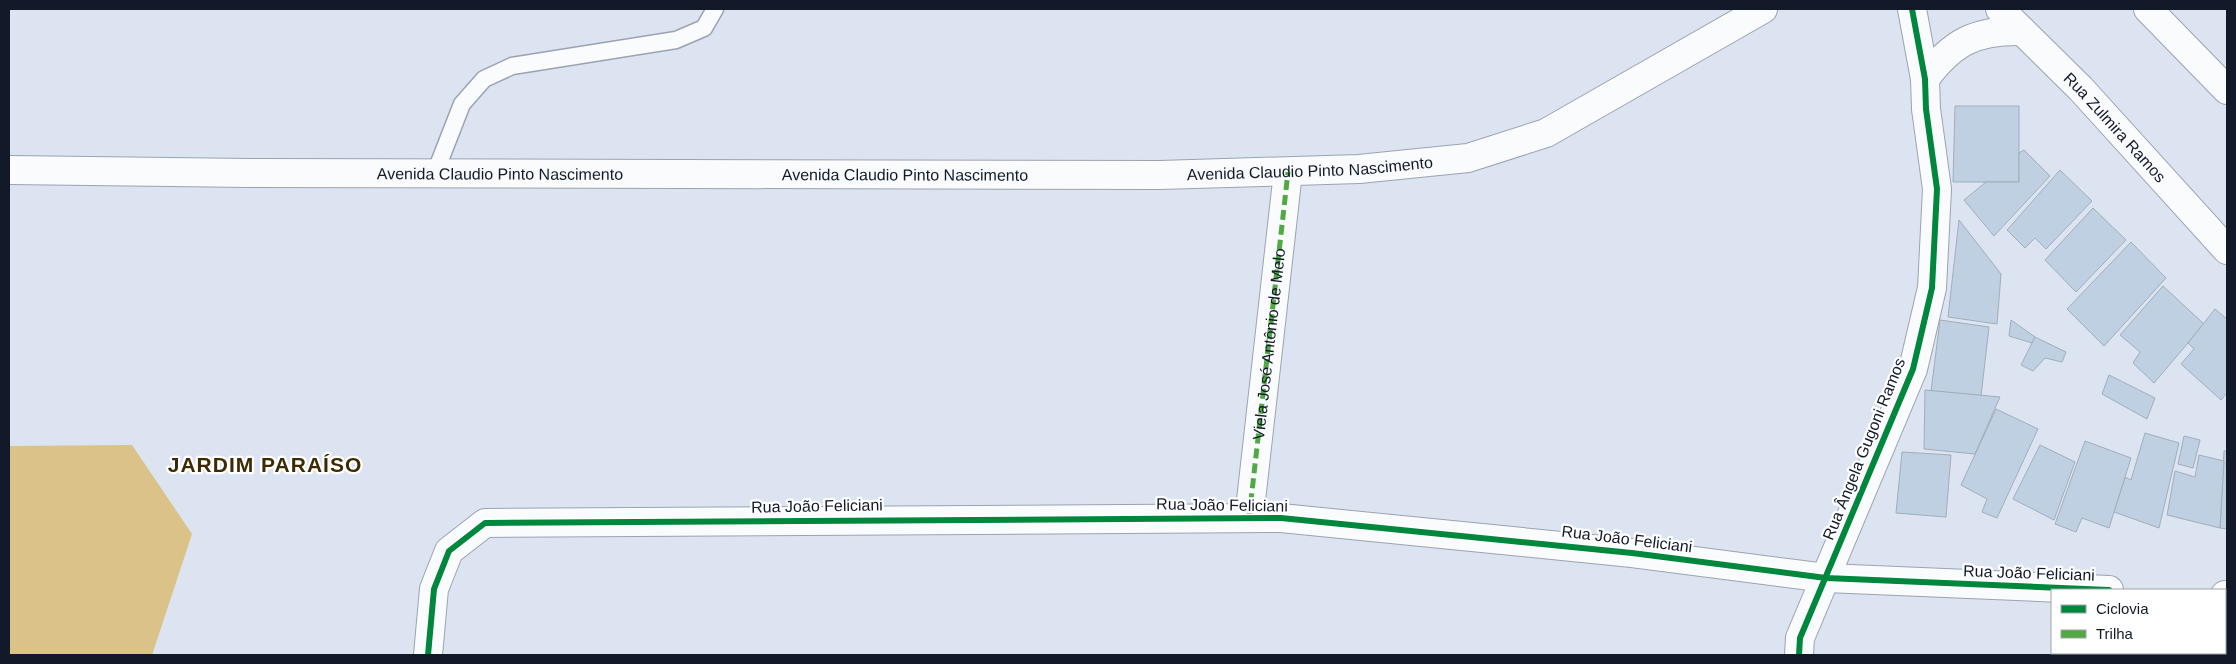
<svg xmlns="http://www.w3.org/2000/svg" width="2236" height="664" viewBox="0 0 2236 664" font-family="Arial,sans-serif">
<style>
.forest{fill:#dac289}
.building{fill:#bed0e2;stroke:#a1adba}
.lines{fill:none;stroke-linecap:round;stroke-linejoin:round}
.lane-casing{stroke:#9ba3b1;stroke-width:19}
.street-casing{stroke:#9ba3b1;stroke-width:30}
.secondary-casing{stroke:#9ba3b1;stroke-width:30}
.lane{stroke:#fafbfd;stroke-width:16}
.street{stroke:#fafbfd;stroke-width:28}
.secondary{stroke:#fafbfd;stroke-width:28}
.quiet{stroke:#51a944;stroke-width:5;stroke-dasharray:10 5;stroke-linecap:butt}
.cycleway-casing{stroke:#fff;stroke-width:9}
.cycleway{stroke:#00873e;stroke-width:6}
.labels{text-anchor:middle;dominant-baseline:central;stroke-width:4.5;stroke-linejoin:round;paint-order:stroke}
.street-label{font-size:16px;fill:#121a2a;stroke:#fff}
.district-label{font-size:21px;font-weight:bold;letter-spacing:1px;fill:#3c2b02;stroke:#fff}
</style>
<rect width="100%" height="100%" fill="#dce4f2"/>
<path class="forest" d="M132 445 192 534 152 655H9V446Z"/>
<g class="building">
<path d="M1955 106H2019V182H1953Z"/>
<path d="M2024 150 2050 176 1994 236 1964 200 1986 182H2019V153Z"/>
<path d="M2060 170 2092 201 2046 249 2035 238 2025 248 2007 230Z"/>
<path d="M2093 208 2126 240 2076 292 2045 260Z"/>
<path d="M1959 220 2001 274 1997 324 1948 317Z"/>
<path d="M2131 242 2166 278 2104 346 2067 309Z"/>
<path d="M2163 286 2204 324 2154 383 2133 363 2140 352 2120 335Z"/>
<path d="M2215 309 2227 319V393L2221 400 2181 364 2194 349 2188 343Z"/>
<path d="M1940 320 1989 327 1981 396 1931 391Z"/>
<path d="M2011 320 2035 337 2032 343 2009 336Z"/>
<path d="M2035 337 2066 352 2062 362 2045 358 2033 371 2021 365Z"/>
<path d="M2109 375 2155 398 2147 419 2102 394Z"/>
<path d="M1925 390 2000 397 1975 454 1924 449Z"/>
<path d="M1996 409 2038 429 1997 518 1982 512 1987 499 1961 485Z"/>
<path d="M2145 433 2179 443 2159 528 2114 512 2125 477 2131 480Z"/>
<path d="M2184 436 2200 440 2193 468 2178 464Z"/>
<path d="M2085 441 2131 458 2109 528 2082 518 2076 532 2055 524Z"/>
<path d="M2040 445 2075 462 2054 520 2013 499Z"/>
<path d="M2224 451H2227V529L2220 528Z"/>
<path d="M1902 452 1951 455 1946 517 1896 513Z"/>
<path d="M2199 455 2224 461 2220 528 2167 515 2175 471 2195 477Z"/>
</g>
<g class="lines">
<defs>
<path id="lane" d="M435 173 462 104 484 79 512 66 676 40 704 28 715 9"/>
<g id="street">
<path id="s1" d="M1249 518 1288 172"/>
<path d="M2225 595H2227"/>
<path d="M428 655 434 589 449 551 485 523 1281 518 1632 553 1826 578 2109 590"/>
<path d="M1799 655 1800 638 1913 369 1932 288 1937 189 1926 109 1925 79 1912 9"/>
</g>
<g id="secondary">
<path id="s2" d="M2000 9 2081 89 2227 250"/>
<path d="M2148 9 2227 90"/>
<path d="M1925 79C1952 42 1976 30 2022 31"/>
<path id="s3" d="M9 170 250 173 1160 175 1359 169 1468 158 1546 133 1763 9"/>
</g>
</defs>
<use href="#lane" class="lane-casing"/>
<use href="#street" class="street-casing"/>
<use href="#secondary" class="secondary-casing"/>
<use href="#lane" class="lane"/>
<use href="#street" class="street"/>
<use href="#secondary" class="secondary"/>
<path class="quiet" d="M1249 518 1288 172"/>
<defs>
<g id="cycleway">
<path d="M428 655 434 589 449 551 485 523 1281 518 1632 553 1826 578 2109 590"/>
<path d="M1799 655 1800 638 1913 369 1932 288 1937 189 1926 109 1925 79 1912 9"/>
</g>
</defs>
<use href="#cycleway" class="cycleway-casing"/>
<use href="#cycleway" class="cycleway"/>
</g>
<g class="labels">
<g class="street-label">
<text stroke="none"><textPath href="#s2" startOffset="165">Rua Zulmira Ramos</textPath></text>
<text stroke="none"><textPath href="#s3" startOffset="1301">Avenida Claudio Pinto Nascimento</textPath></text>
<text stroke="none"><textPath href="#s3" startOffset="491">Avenida Claudio Pinto Nascimento</textPath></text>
<text stroke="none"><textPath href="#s3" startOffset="896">Avenida Claudio Pinto Nascimento</textPath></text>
<text stroke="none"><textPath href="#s1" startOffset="175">Viela José Antônio de Melo</textPath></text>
<text transform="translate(1864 449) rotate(-68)">Rua Ângela Gugoni Ramos</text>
<text transform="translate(1222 505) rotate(1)">Rua João Feliciani</text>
<text transform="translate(817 506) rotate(-1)">Rua João Feliciani</text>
<text transform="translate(1627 539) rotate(7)">Rua João Feliciani</text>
<text transform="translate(2029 573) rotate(2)">Rua João Feliciani</text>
</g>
<g class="district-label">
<text x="265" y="464">JARDIM PARAÍSO</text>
</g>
</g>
<rect width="2236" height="664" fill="none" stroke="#121a2a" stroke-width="20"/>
<rect x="2051" y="589" width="175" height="65" fill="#ffffff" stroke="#a0a3aa"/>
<rect x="2061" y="605" width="25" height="8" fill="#00873e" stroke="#a0a3aa"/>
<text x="2096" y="614" font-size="15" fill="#121a2a">Ciclovia</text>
<rect x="2061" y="630" width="25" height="8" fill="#51a944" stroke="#a0a3aa"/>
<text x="2096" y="639" font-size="15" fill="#121a2a">Trilha</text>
</svg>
